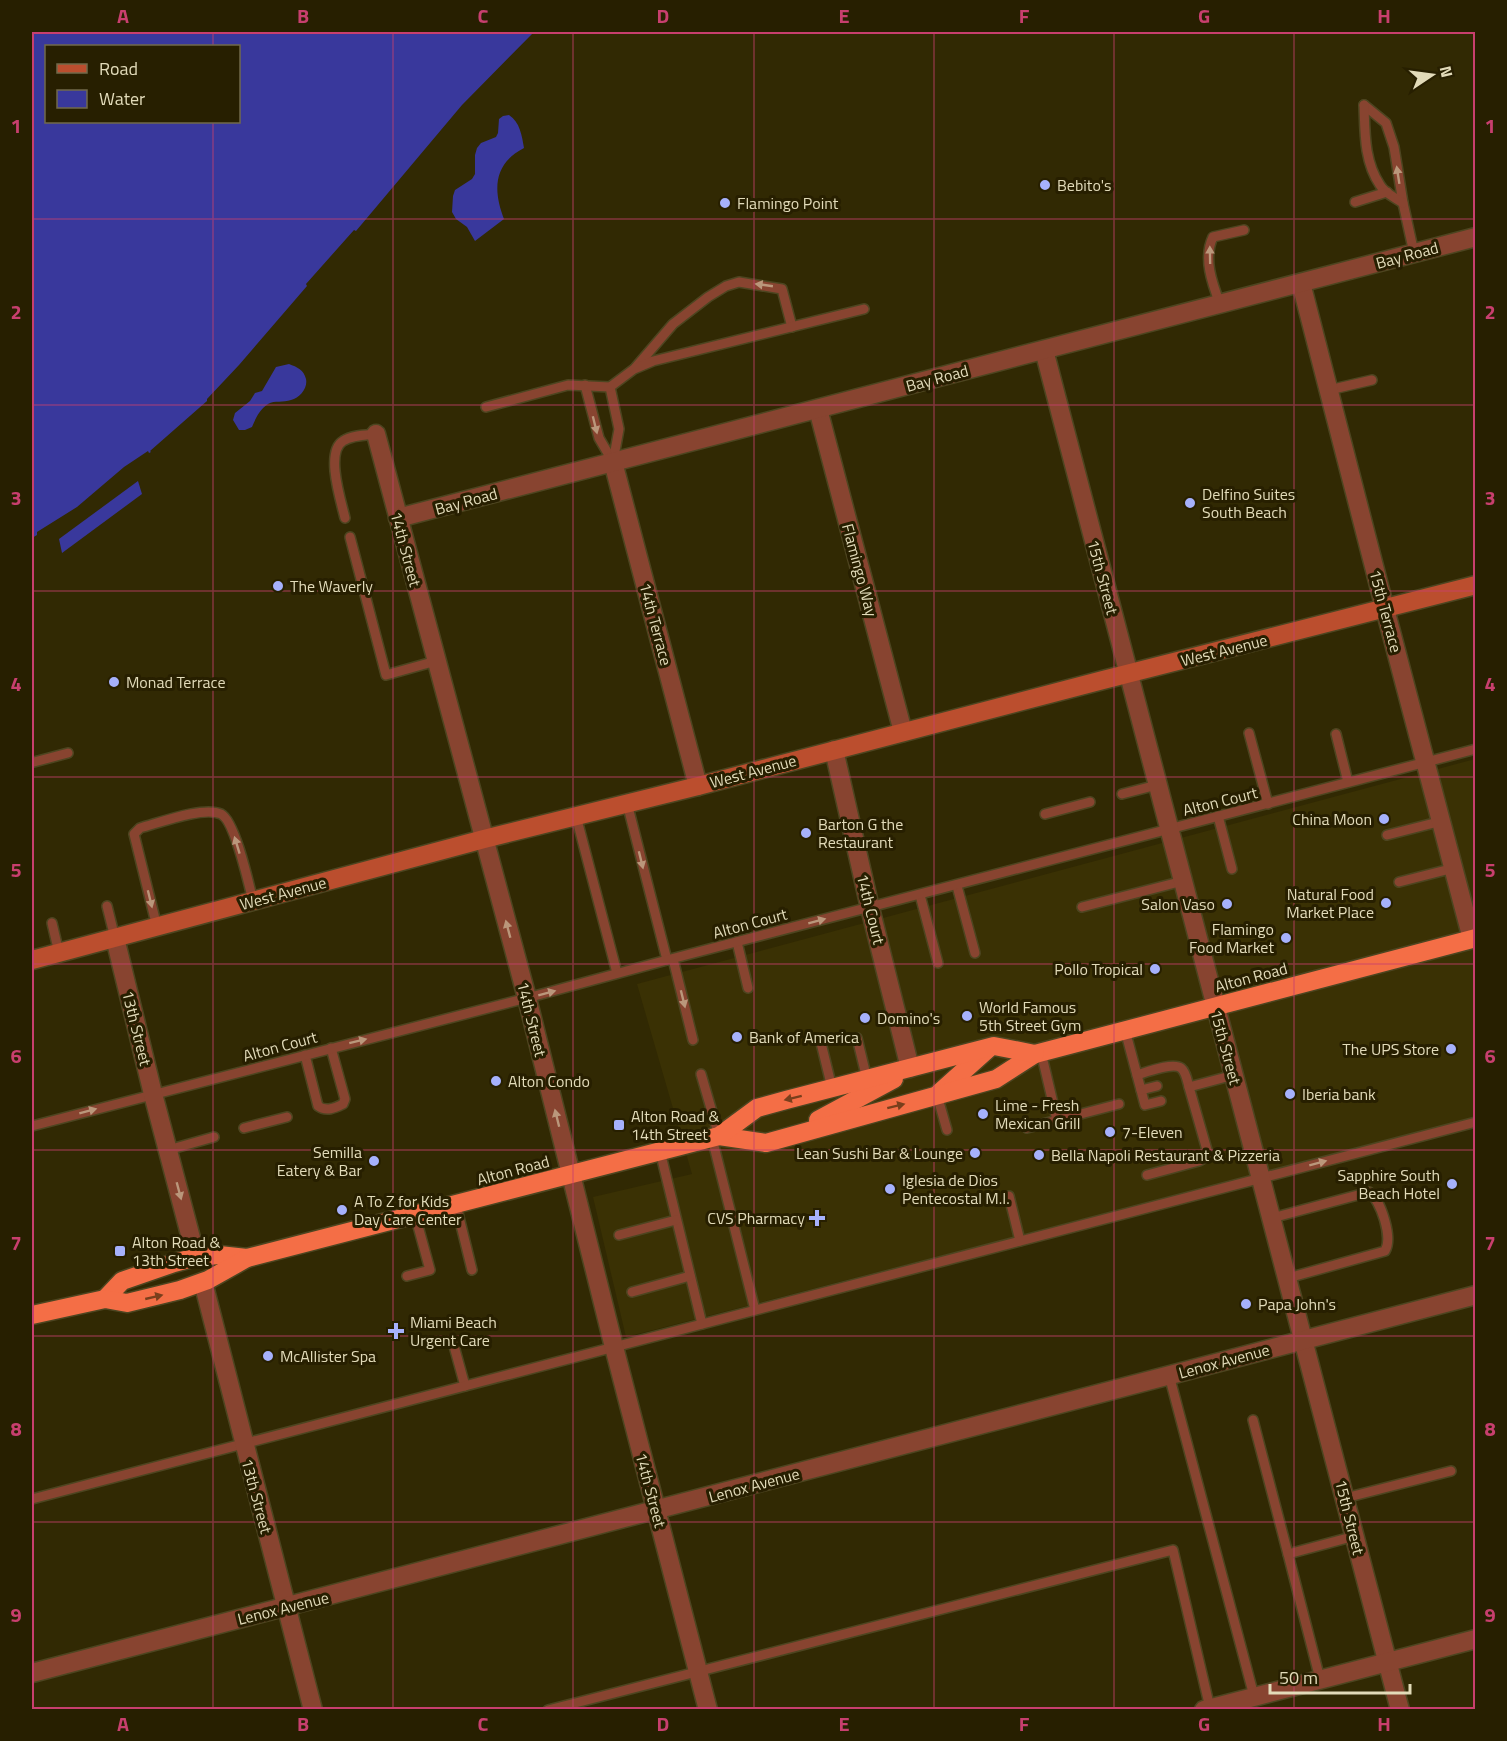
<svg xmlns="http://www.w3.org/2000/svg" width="1507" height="1741" viewBox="0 0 1507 1741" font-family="'Titillium Web',sans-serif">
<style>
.built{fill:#3a3104}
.water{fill:#39389c;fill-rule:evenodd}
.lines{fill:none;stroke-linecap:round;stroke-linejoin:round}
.lane-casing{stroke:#4d4520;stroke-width:12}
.street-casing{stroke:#4d4520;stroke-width:21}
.secondary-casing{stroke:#4d4520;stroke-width:21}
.highway-casing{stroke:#4d4520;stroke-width:21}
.lane{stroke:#884430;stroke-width:9}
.street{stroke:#884430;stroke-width:18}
.secondary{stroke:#bb4e2e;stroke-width:18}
.highway{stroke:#f46e46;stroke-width:18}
.oneway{fill:#ba977b}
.oneway2{fill:#793f1c}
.grid{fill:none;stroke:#c83f6e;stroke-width:1.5;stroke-opacity:0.55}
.poi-dot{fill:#a6b1fc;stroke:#271f00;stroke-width:2}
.labels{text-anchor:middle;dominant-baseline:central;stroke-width:6;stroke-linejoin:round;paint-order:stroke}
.poi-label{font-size:16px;fill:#e2dbb9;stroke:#271f00;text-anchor:start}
.street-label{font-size:16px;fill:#e2dbb9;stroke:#271f00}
.neatline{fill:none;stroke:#c83f6e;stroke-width:2}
.grid-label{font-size:20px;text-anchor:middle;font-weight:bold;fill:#c83f6e}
</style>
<rect width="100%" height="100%" fill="#312903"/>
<path class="built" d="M1475 759V1118L626 1337 593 1197 692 1174 637 984Z"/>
<g class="water">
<path d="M32 32H534L462 105 356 231 354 230 306 284 307 286 239 365 207 399V401L150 451 151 452 149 453 148 451 124 467 77 507 37 532V535L32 538ZM46 46H238V122H46Z"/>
<path d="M509 115C520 122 522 136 524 148 493 164 493 190 504 219L475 241 467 227 456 219 452 212 453 196 455 190 472 179 475 174V155L477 148 481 143 496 137 498 133 499 119 503 116Z"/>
<path d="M289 364C297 367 304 370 306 379 308 388 300 398 291 400 283 403 275 400 268 404 259 410 256 418 252 427L245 430H239L233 420 235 413 250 401 255 393 262 391 276 367Z"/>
<path d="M138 481 142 494 62 553 59 539Z"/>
</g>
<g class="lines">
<defs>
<g id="lane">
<path d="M1364 105 1386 123 1394 147 1403 203 1414 253"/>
<path d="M1364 105C1365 133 1364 161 1380 185 1384 193 1396 198 1403 203"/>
<path d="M1355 202 1387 192"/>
<path d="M1220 304C1212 283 1203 258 1213 237L1244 230"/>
<path d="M636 367 673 324 708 297 726 286 739 282 782 289 792 327"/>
<path d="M585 385 599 438 613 462"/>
<path d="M610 387 619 429 613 462"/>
<path d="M1329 390 1372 380"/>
<path d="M486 407 568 385 610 387 634 369 653 361 864 309"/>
<path d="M345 518C341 501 325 452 343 441 352 435 366 435 376 434"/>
<path d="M350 537 386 675 436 661"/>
<path d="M1249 733 1268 804"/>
<path d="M1336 734 1348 782"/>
<path d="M34 762 68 753"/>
<path d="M1122 794 1157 785"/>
<path d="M627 803 667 960"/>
<path d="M1045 814 1090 802"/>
<path d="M576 816 617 973"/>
<path d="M1218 816 1232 869"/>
<path d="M1387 835 1442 821"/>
<path d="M1399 882 1454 868"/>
<path d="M957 886 975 953"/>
<path d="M920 895 938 963"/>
<path d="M107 906 115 938"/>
<path d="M1082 907 1183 881"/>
<path d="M52 923 59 953"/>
<path d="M157 927 134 834 140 828C159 823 203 806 221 814 235 821 249 885 253 901"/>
<path d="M737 942 748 988"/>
<path d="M673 959 693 1040"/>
<path d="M1125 1030 1145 1105 1161 1101"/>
<path d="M857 1038 867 1079"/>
<path d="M821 1043 832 1088"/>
<path d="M1041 1052 1057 1120"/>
<path d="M305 1055 318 1106C326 1112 335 1108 343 1104L345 1099 331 1048"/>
<path d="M701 1074 719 1136"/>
<path d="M1137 1075C1147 1072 1173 1062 1181 1068 1186 1072 1187 1080 1189 1087"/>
<path d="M1141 1090 1157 1086"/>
<path d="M937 1095 947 1130"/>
<path d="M32 1126 527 998 667 960 1476 749"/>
<path d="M244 1128 287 1117"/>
<path d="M1027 1128 1119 1104"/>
<path d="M712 1138 755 1310"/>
<path d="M168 1150 214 1137"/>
<path d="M660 1151 702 1324"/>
<path d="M1147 1175 1199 1161 1206 1157 1207 1150 1189 1087 1234 1075"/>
<path d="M1009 1196 1020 1241"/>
<path d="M456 1205 472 1270"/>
<path d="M1272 1218 1369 1192C1381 1200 1393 1238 1385 1251L1288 1278"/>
<path d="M619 1235 676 1220"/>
<path d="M407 1276 430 1270 415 1215"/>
<path d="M632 1292 690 1276"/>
<path d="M454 1346 465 1386"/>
<path d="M1169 1375 1254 1696"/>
<path d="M1253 1420 1288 1554"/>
<path d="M1345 1498 1451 1471"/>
<path d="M32 1499 1476 1122"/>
<path d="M1320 1679 1288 1554 1355 1536"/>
<path d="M548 1710 1173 1550 1210 1708"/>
</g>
<g id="street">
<path d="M1301 283 1385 609 1472 939"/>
<path d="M1044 350 1400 1710"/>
<path d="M818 409 903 732"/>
<path d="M376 434 527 998 614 1347 708 1710"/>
<path d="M613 462 698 786"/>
<path d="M398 518 1476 237"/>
<path d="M834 750 870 908 910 1068"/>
<path d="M115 938 153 1094 196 1257"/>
<path d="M203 1282 313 1710"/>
<path d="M32 1673 1476 1295"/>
<path d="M1204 1710 1476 1639"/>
</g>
<path id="secondary" d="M32 960 484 839 698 786 1103 680 1476 585"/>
<g id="highway">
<path d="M939 1093 988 1049"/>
<path d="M818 1120 894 1079"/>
<path d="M719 1136 766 1143 996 1079 1035 1054 1476 938"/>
<path d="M105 1299 122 1281 174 1263 196 1257 219 1255 247 1258"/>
<path d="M32 1315 105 1299 127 1303 180 1290 208 1280 247 1258 719 1136 757 1108 786 1100 994 1046 1035 1054"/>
</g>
</defs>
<use href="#lane" class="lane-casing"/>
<use href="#street" class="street-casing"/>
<use href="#secondary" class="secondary-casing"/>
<use href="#highway" class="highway-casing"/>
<use href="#lane" class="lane"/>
<use href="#street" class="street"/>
<use href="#secondary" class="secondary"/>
<use href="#highway" class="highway"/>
</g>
<defs><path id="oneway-solid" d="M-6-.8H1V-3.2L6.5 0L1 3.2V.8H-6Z" transform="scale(1.5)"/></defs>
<g class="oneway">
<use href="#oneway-solid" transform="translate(1398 175) rotate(-99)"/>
<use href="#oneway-solid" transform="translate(1210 255) rotate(-91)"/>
<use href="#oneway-solid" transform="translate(764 285) rotate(-172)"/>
<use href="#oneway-solid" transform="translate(595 425) rotate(76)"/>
<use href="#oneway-solid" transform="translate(237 845) rotate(-107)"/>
<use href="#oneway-solid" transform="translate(641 860) rotate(76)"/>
<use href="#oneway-solid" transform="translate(150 899) rotate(76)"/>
<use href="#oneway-solid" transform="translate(817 921) rotate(-15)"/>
<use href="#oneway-solid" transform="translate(508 929) rotate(-105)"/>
<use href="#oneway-solid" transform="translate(547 993) rotate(-15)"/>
<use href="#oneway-solid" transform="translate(683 999) rotate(76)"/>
<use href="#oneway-solid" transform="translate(358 1041) rotate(-14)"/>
<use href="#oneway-solid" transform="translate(88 1111) rotate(-15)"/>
<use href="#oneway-solid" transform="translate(557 1118) rotate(-104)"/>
<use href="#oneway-solid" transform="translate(1318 1163) rotate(-15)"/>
<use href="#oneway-solid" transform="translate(179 1191) rotate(75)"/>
</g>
<g class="oneway2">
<use href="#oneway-solid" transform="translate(793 1098) rotate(166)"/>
<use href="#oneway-solid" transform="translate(896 1106) rotate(-14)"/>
<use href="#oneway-solid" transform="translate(154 1297) rotate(-13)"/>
</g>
<path class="grid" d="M213 32V46M393 32V1710M573 32V1710M754 32V1710M934 32V1710M1114 32V1710M1294 32V1710M213 122V1710M32 219H1476M32 405H1476M32 591H1476M32 777H1476M32 964H1476M32 1150H1476M32 1336H1476M32 1522H1476"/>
<g class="poi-dot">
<circle cx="1045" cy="185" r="6"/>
<circle cx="725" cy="203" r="6"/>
<circle cx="1190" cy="503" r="6"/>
<circle cx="278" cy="586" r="6"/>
<circle cx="114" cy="682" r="6"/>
<circle cx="1384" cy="819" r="6"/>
<circle cx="806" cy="833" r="6"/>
<circle cx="1386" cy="903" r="6"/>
<circle cx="1227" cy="904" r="6"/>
<circle cx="1286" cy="938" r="6"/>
<circle cx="1155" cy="969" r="6"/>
<circle cx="967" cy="1016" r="6"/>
<circle cx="865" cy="1018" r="6"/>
<circle cx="737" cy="1037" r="6"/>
<circle cx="1451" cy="1049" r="6"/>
<circle cx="496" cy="1081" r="6"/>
<circle cx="1290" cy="1094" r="6"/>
<circle cx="983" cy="1114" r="6"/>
<rect x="613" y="1119" width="12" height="12" rx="3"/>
<circle cx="1110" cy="1132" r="6"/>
<circle cx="975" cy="1153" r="6"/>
<circle cx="1039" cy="1155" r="6"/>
<circle cx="374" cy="1161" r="6"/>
<circle cx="1452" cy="1184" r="6"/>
<circle cx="890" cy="1189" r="6"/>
<circle cx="342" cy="1210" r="6"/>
<path d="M814 1209h6v6h6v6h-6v6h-6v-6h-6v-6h6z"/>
<rect x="114" y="1245" width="12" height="12" rx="3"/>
<circle cx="1246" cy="1304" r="6"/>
<path d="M393 1322h6v6h6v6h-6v6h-6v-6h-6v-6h6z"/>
<circle cx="268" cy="1356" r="6"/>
</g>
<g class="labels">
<g class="poi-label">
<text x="1057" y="185">Bebito's</text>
<text x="737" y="203">Flamingo Point</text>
<text x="1202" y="494">Delfino Suites<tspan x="1202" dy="18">South Beach</tspan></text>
<text x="290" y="586">The Waverly</text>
<text x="126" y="682">Monad Terrace</text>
<text x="1372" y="819" text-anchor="end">China Moon</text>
<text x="818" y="824">Barton G the<tspan x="818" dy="18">Restaurant</tspan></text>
<text x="1374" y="894" text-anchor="end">Natural Food<tspan x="1374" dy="18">Market Place</tspan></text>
<text x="1215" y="904" text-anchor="end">Salon Vaso</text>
<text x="1274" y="929" text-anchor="end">Flamingo<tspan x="1274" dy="18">Food Market</tspan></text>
<text x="1143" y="969" text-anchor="end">Pollo Tropical</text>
<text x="979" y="1007">World Famous<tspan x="979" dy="18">5th Street Gym</tspan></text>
<text x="877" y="1018">Domino's</text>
<text x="749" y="1037">Bank of America</text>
<text x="1439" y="1049" text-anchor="end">The UPS Store</text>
<text x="508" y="1081">Alton Condo</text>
<text x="1302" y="1094">Iberia bank</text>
<text x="995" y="1105">Lime - Fresh<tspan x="995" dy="18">Mexican Grill</tspan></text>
<text x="631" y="1116">Alton Road &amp;<tspan x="631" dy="18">14th Street</tspan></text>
<text x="1122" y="1132">7-Eleven</text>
<text x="362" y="1152" text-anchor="end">Semilla<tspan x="362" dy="18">Eatery &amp; Bar</tspan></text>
<text x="963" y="1153" text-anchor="end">Lean Sushi Bar &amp; Lounge</text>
<text x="1051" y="1155">Bella Napoli Restaurant &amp; Pizzeria</text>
<text x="1440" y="1175" text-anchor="end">Sapphire South<tspan x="1440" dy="18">Beach Hotel</tspan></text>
<text x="902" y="1180">Iglesia de Dios<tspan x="902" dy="18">Pentecostal M.I.</tspan></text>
<text x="354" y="1201">A To Z for Kids<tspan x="354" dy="18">Day Care Center</tspan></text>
<text x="805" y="1218" text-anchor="end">CVS Pharmacy</text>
<text x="132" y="1242">Alton Road &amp;<tspan x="132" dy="18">13th Street</tspan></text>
<text x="1258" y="1304">Papa John's</text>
<text x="410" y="1322">Miami Beach<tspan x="410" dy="18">Urgent Care</tspan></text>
<text x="280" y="1356">McAllister Spa</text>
</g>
<g class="street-label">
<text transform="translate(1407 255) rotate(-15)">Bay Road</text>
<text transform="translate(937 378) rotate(-15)">Bay Road</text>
<text transform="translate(466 501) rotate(-15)">Bay Road</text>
<text transform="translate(406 549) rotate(75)">14th Street</text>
<text transform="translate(860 570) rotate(75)">Flamingo Way</text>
<text transform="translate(1103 577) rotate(75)">15th Street</text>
<text transform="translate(1386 611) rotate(75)">15th Terrace</text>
<text transform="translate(656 624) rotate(75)">14th Terrace</text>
<text transform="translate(1224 650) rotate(-14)">West Avenue</text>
<text transform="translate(753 771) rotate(-15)">West Avenue</text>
<text transform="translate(1220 801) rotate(-14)">Alton Court</text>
<text transform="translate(283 893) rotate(-15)">West Avenue</text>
<text transform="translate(871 909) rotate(76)">14th Court</text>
<text transform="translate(750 923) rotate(-15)">Alton Court</text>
<text transform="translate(1251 977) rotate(-15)">Alton Road</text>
<text transform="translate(532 1019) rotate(76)">14th Street</text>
<text transform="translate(137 1028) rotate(76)">13th Street</text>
<text transform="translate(280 1046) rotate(-15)">Alton Court</text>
<text transform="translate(1226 1047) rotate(75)">15th Street</text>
<text transform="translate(513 1170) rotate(-15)">Alton Road</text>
<text transform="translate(1224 1361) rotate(-15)">Lenox Avenue</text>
<text transform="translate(754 1485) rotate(-15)">Lenox Avenue</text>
<text transform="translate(651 1490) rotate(75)">14th Street</text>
<text transform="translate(257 1496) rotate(75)">13th Street</text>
<text transform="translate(1350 1517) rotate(76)">15th Street</text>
<text transform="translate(283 1608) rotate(-14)">Lenox Avenue</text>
</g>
</g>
<rect width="1507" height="1741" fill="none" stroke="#271f00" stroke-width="66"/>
<rect x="45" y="45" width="195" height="78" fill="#271f00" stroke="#726a4a" stroke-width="1.5"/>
<rect x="57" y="64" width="30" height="9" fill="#bb4e2e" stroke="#726a4a" stroke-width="1.5"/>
<text x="99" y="75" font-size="18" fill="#e2dbb9">Road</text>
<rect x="57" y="90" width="30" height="18" fill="#39389c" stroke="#726a4a" stroke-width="1.5"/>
<text x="99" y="105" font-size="18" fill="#e2dbb9">Water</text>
<g transform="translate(1432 75) rotate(77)" stroke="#271f00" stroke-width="4.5" paint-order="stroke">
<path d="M0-4.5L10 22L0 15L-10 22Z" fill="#e2dbb9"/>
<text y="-9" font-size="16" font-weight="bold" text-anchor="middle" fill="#e2dbb9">N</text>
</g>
<path d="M1270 1684v9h140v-9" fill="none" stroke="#e2dbb9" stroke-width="3"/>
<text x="1279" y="1684" font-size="18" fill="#e2dbb9" stroke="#271f00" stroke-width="4.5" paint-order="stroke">50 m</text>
<rect x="33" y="33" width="1441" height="1675" class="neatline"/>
<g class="grid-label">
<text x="123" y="23">A</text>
<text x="303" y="23">B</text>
<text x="483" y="23">C</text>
<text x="663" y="23">D</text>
<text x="844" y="23">E</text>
<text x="1024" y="23">F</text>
<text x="1204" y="23">G</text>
<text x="1384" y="23">H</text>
<text x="16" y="133">1</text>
<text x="1490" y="133">1</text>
<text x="16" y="319">2</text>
<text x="1490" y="319">2</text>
<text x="16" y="505">3</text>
<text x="1490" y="505">3</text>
<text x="16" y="691">4</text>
<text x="1490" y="691">4</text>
<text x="16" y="877">5</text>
<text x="1490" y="877">5</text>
<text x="16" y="1063">6</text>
<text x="1490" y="1063">6</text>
<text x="16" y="1250">7</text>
<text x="1490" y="1250">7</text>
<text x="16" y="1436">8</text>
<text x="1490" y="1436">8</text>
<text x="16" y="1622">9</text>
<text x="1490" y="1622">9</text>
<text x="123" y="1731">A</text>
<text x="303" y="1731">B</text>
<text x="483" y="1731">C</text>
<text x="663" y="1731">D</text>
<text x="844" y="1731">E</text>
<text x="1024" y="1731">F</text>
<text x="1204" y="1731">G</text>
<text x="1384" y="1731">H</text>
</g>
</svg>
